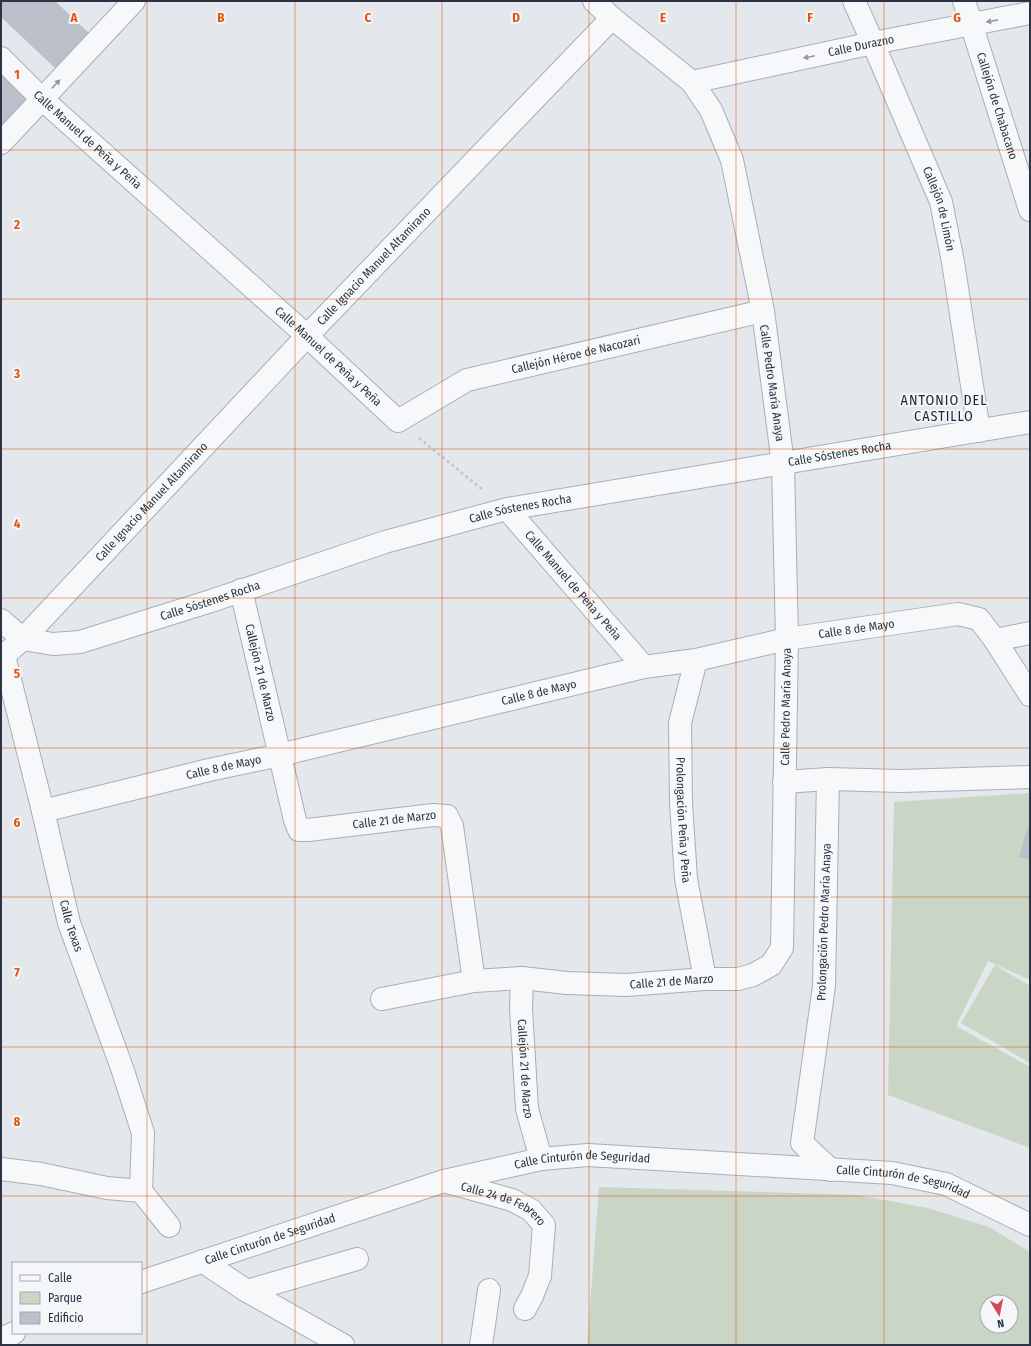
<svg xmlns="http://www.w3.org/2000/svg" width="1031" height="1346" viewBox="0 0 1031 1346" font-family="'Fira Sans Condensed',sans-serif">
<style>
.green{fill:#c9d6c5;fill-rule:evenodd}
.building{fill:#bbc0ca}
.lines{fill:none;stroke-linecap:round;stroke-linejoin:round}
.minor-casing{stroke:#a9aeb7;stroke-width:24}
.path{stroke:#c2c5cb;stroke-width:2.5;stroke-dasharray:3 3;stroke-linecap:butt}
.minor{stroke:#f7f8fa;stroke-width:22}
.oneway{fill:#9196a0}
.grid{fill:none;stroke:#df570f;stroke-width:1;stroke-opacity:0.55}
.labels{text-anchor:middle;dominant-baseline:central;stroke-width:4;stroke-linejoin:round;paint-order:stroke}
.street-label{font-size:12px;fill:#2b3445;stroke:#f4f6f9}
.quarter-label{font-size:14px;letter-spacing:1px;fill:#1d2536;stroke:#f4f6f9}
.grid-label{font-size:13px;text-anchor:middle;font-weight:bold;fill:#df570f;stroke:#f4f6f9;stroke-width:4;stroke-linejoin:round;paint-order:stroke}
</style>
<rect width="100%" height="100%" fill="#e4e7ec"/>
<g class="green">
<path d="M1030 793V980L988 961 956 1026 1030 1067V1148L888 1095 894 802Z"/>
<path d="M995 965 1030 986V1063L961 1023Z"/>
<path d="M599 1187 857 1195 928 1208 989 1227 1030 1252V1345H587ZM987 1302H1011V1326H987Z"/>
</g>
<g class="building">
<path d="M1 1H55L90 34 57 70 1 17Z"/>
<path d="M1 66 33 98 1 131Z"/>
<path d="M1027 828 1030 829V860L1019 857Z"/>
</g>
<g class="lines">
<defs>
<g id="minor">
<path id="s1" d="M854 1 873 43 941 202 953 262 979 431"/>
<path id="s2" d="M964 1 1030 210"/>
<path id="s3" d="M1 58 42 99 307 336 398 421 467 380 763 311"/>
<path id="s4" d="M692 82 873 43 1030 13"/>
<path d="M1 143 134 1"/>
<path id="s5" d="M507 509 644 667"/>
<path id="s6" d="M241 590 295 820 299 830H308L433 815 447 816 452 826 474 981"/>
<path d="M1 620 23 639"/>
<path id="s7" d="M23 639 53 644 80 642 211 601 385 542 507 509 1030 422"/>
<path d="M995 640 1030 633"/>
<path id="s8" d="M4 656 43 811 69 923 122 1068 143 1133 141 1191"/>
<path id="s9" d="M1 658 23 639 307 336 612 18"/>
<path id="s10" d="M696 660 680 723 681 803 686 879 705 979"/>
<path d="M828 779 824 986 802 1143 831 1170"/>
<path d="M784 782 828 779 901 781 1030 777"/>
<path id="s11" d="M43 811 209 770 280 755 644 667 696 660 787 639 958 614 979 619 995 640 1030 695"/>
<path id="s12" d="M522 978 521 1008 527 1109 541 1159"/>
<path id="s13" d="M382 999 474 981 522 978 567 983 626 985 705 979H738L753 975 771 965 782 948 787 639 783 464 763 311 732 160 711 110 692 82 612 18 594 1"/>
<path d="M1 1169 41 1174 107 1188 141 1191 169 1226"/>
<path id="s14" d="M447 1182 512 1200 531 1210 544 1225 540 1276 532 1296 525 1309"/>
<path d="M202 1261 247 1291 343 1345"/>
<path id="s15" d="M141 1282 444 1181 541 1159 588 1155 892 1173 946 1184 1030 1225"/>
<path d="M247 1291 357 1259"/>
<path d="M1 1339 14 1333"/>
<path d="M481 1345 489 1290"/>
</g>
</defs>
<use href="#minor" class="minor-casing"/>
<path class="path" d="M419 438 483 490"/>
<use href="#minor" class="minor"/>
</g>
<defs><path id="oneway-solid" d="M-6-.8H1V-3.2L6.5 0L1 3.2V.8H-6Z"/></defs>
<g class="oneway">
<use href="#oneway-solid" transform="translate(992 21) rotate(169)"/>
<use href="#oneway-solid" transform="translate(809 57) rotate(168)"/>
<use href="#oneway-solid" transform="translate(56 84) rotate(-47)"/>
</g>
<path class="grid" d="M147 1V1345M295 1V1345M442 1V1345M589 1V1345M736 1V1345M884 1V1345M1 150H1030M1 299H1030M1 449H1030M1 598H1030M1 748H1030M1 897H1030M1 1047H1030M1 1196H1030"/>
<g class="labels">
<g class="street-label">
<text stroke="none"><textPath href="#s4" startOffset="173">Calle Durazno</textPath></text>
<text stroke="none"><textPath href="#s2" startOffset="110">Callejón de Chabacano</textPath></text>
<text stroke="none"><textPath href="#s3" startOffset="119">Calle Manuel de Peña y Peña</textPath></text>
<text stroke="none"><textPath href="#s1" startOffset="225">Callejón de Limón</textPath></text>
<text stroke="none"><textPath href="#s9" startOffset="541">Calle Ignacio Manuel Altamirano</textPath></text>
<text stroke="none"><textPath href="#s3" startOffset="730">Callejón Héroe de Nacozari</textPath></text>
<text stroke="none"><textPath href="#s3" startOffset="443">Calle Manuel de Peña y Peña</textPath></text>
<text transform="translate(772 383) rotate(82)">Calle Pedro María Anaya</text>
<text stroke="none"><textPath href="#s7" startOffset="842">Calle Sóstenes Rocha</textPath></text>
<text stroke="none"><textPath href="#s9" startOffset="217">Calle Ignacio Manuel Altamirano</textPath></text>
<text stroke="none"><textPath href="#s7" startOffset="518">Calle Sóstenes Rocha</textPath></text>
<text stroke="none"><textPath href="#s5" startOffset="101">Calle Manuel de Peña y Peña</textPath></text>
<text stroke="none"><textPath href="#s7" startOffset="194">Calle Sóstenes Rocha</textPath></text>
<text stroke="none"><textPath href="#s11" startOffset="834">Calle 8 de Mayo</textPath></text>
<text stroke="none"><textPath href="#s6" startOffset="85">Callejón 21 de Marzo</textPath></text>
<text stroke="none"><textPath href="#s11" startOffset="510">Calle 8 de Mayo</textPath></text>
<text stroke="none"><textPath href="#s13" startOffset="656">Calle Pedro María Anaya</textPath></text>
<text stroke="none"><textPath href="#s11" startOffset="186">Calle 8 de Mayo</textPath></text>
<text stroke="none"><textPath href="#s6" startOffset="343">Calle 21 de Marzo</textPath></text>
<text stroke="none"><textPath href="#s10" startOffset="162">Prolongación Peña y Peña</textPath></text>
<text transform="translate(824 922) rotate(-88)">Prolongación Pedro María Anaya</text>
<text stroke="none"><textPath href="#s8" startOffset="278">Calle Texas</textPath></text>
<text stroke="none"><textPath href="#s13" startOffset="292">Calle 21 de Marzo</textPath></text>
<text stroke="none"><textPath href="#s12" startOffset="91">Callejón 21 de Marzo</textPath></text>
<text stroke="none"><textPath href="#s15" startOffset="460">Calle Cinturón de Seguridad</textPath></text>
<text stroke="none"><textPath href="#s15" startOffset="783">Calle Cinturón de Seguridad</textPath></text>
<text stroke="none"><textPath href="#s14" startOffset="61">Calle 24 de Febrero</textPath></text>
<text stroke="none"><textPath href="#s15" startOffset="136">Calle Cinturón de Seguridad</textPath></text>
</g>
<g class="quarter-label">
<text x="944" y="400">ANTONIO DEL<tspan x="944" dy="16">CASTILLO</tspan></text>
</g>
</g>
<g class="grid-label">
<text x="74" y="22">A</text>
<text x="221" y="22">B</text>
<text x="368" y="22">C</text>
<text x="516" y="22">D</text>
<text x="663" y="22">E</text>
<text x="810" y="22">F</text>
<text x="957" y="22">G</text>
<text x="17" y="79">1</text>
<text x="17" y="229">2</text>
<text x="17" y="378">3</text>
<text x="17" y="528">4</text>
<text x="17" y="678">5</text>
<text x="17" y="827">6</text>
<text x="17" y="977">7</text>
<text x="17" y="1126">8</text>
</g>
<rect width="1031" height="1346" fill="none" stroke="#2b3445" stroke-width="4"/>
<rect x="12" y="1262" width="130" height="72" fill="#f4f6f9" stroke="#a4a8b1"/>
<rect x="20" y="1275" width="20" height="6" fill="#f7f8fa" stroke="#a4a8b1"/>
<text x="48" y="1282" font-size="12" fill="#2b3445">Calle</text>
<rect x="20" y="1292" width="20" height="12" fill="#c9d6c5" stroke="#a4a8b1"/>
<text x="48" y="1302" font-size="12" fill="#2b3445">Parque</text>
<rect x="20" y="1312" width="20" height="12" fill="#bbc0ca" stroke="#a4a8b1"/>
<text x="48" y="1322" font-size="12" fill="#2b3445">Edificio</text>
<g transform="translate(999 1314) rotate(170)"><circle r="19" fill="#f4f6f9" stroke="#a4a8b1"/>
<path d="M0-3L7 15L0 10L-7 15Z" fill="#d1495b"/>
<text y="-6" font-size="11" font-weight="bold" text-anchor="middle" fill="#2b3445">N</text>
</g>
</svg>
